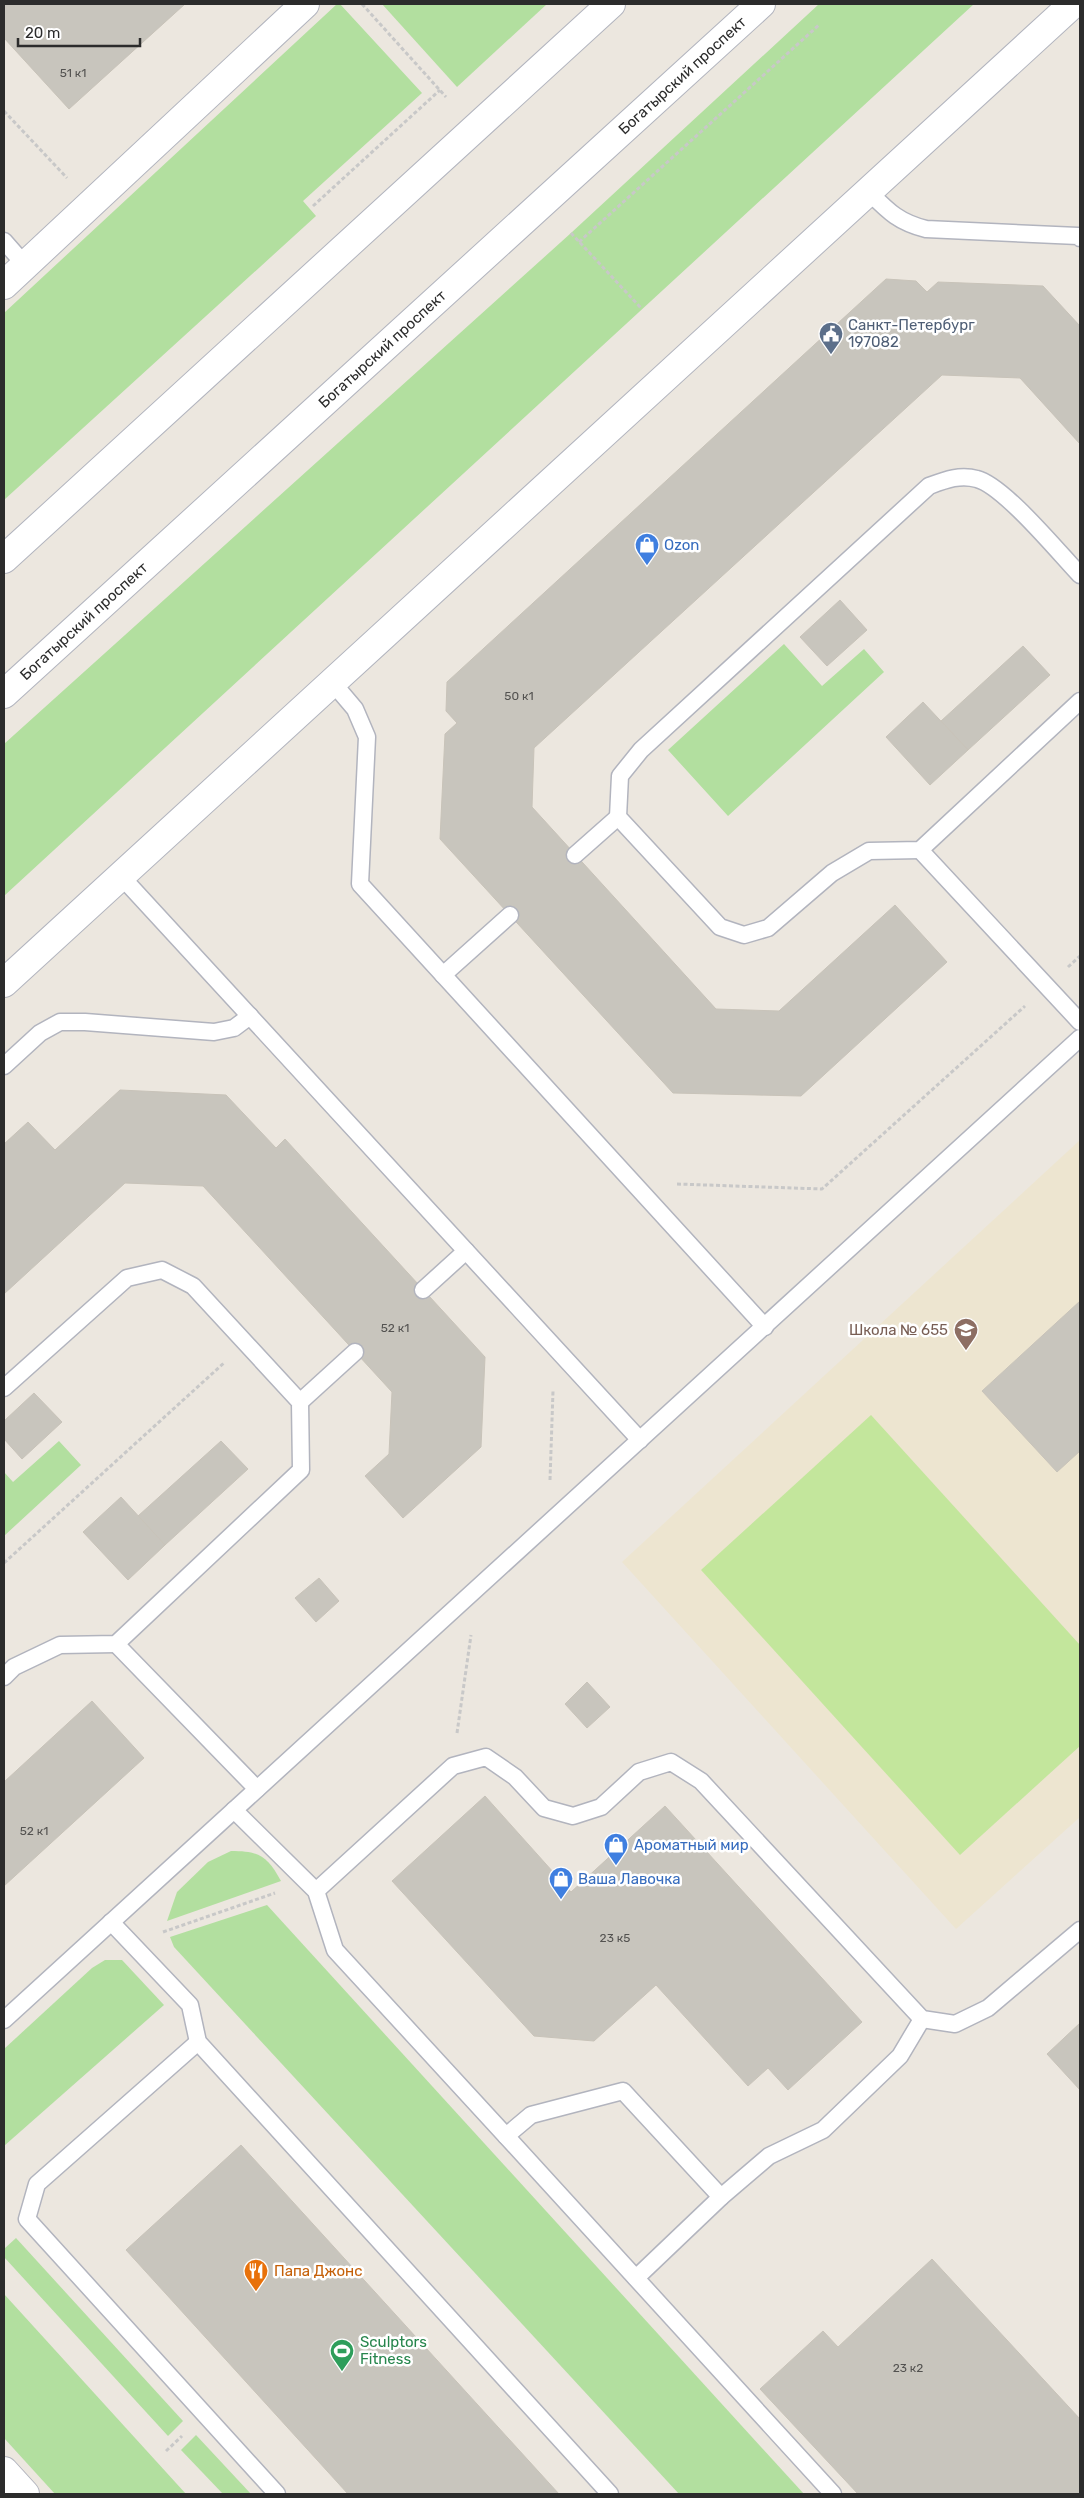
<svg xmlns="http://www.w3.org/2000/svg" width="1084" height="2498" viewBox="0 0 1084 2498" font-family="Rubik,sans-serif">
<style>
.education{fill:#ede5d0}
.green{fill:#b2df9f}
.pitch{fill:#c3e69c}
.building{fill:#c8c5bd;stroke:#c8c3b9}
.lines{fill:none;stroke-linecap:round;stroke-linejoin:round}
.service-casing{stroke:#b2b4be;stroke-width:19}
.minor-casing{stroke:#b2b4be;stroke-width:30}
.tertiary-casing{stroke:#b2b4be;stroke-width:30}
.secondary-casing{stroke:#b2b4be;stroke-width:30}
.path{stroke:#c8c8c8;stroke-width:3;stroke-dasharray:4 2.5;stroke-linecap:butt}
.service{stroke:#fff;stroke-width:16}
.minor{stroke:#fff;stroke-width:28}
.tertiary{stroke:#fff;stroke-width:28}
.secondary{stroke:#fff;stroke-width:28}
.labels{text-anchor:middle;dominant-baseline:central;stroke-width:5;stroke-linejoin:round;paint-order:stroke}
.number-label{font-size:12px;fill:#535250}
.street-label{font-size:15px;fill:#2c2c2c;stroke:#fff}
.service-label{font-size:15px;fill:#4e5e75;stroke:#fff;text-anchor:start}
.shop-label{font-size:15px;fill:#366cbe;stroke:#fff;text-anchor:start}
.education-label{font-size:15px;fill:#785e54;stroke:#fff;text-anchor:end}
.food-label{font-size:15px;fill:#c56008;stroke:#fff;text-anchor:start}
.leisure-label{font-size:15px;fill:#27864d;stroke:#fff;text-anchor:start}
</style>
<rect width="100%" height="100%" fill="#ece7df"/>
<path class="education" d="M1080 1140V1817L956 1929 622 1562Z"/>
<g class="green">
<path d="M337 4H340L422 93 303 201 316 216 4 500V313Z"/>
<path d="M382 4H547L457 87Z"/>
<path d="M819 4H974L4 896V744L571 233Z"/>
<path d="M784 644 822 686 864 649 884 672 728 816 668 750Z"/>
<path d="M59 1441 81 1465 4 1536V1472L13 1482Z"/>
<path d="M231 1851C260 1851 267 1856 281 1881L167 1921 177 1892 208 1862Z"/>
<path d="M267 1905 804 2494H679L174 1947 170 1937Z"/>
<path d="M105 1960H122L164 2005 4 2146V2049L92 1968Z"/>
<path d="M16 2238 183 2421 168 2436 4 2257V2249Z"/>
<path d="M4 2294 186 2494H55L4 2438Z"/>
<path d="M196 2435 251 2494H223L181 2450Z"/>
</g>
<path class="pitch" d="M871 1415 1080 1645V1746L960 1855 701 1570Z"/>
<g class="building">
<path d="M4 4H185L69 109 4 38Z"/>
<path d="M886 279 916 281 927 292 938 282 1043 286 1080 326V444L1020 378 942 375 534 748 532 807 716 1009 779 1011 895 905 947 962 801 1096 673 1093 440 839 445 734 457 723 446 711 447 682Z"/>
<path d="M840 600 867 630 827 666 800 637Z"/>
<path d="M1023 646 1050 675 968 750 941 721Z"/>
<path d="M923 702 968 750 930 785 886 737Z"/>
<path d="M120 1090 226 1095 276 1148 285 1139 485 1357 481 1447 403 1518 365 1476 389 1454 392 1392 203 1186 125 1183 4 1294V1144L28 1122 55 1150Z"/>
<path d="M1080 1301V1451L1057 1472 982 1391Z"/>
<path d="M34 1393 62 1422 22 1459 4 1439V1421Z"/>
<path d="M221 1441 248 1469 165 1545 138 1516Z"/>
<path d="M121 1497 165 1545 128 1580 83 1532Z"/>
<path d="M319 1578 339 1601 316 1622 295 1598Z"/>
<path d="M587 1682 610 1707 587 1728 565 1704Z"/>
<path d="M92 1701 144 1758 4 1886V1782Z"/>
<path d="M485 1796 571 1892 665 1806 862 2022 788 2090 768 2068 748 2086 656 1985 594 2041 534 2036 392 1881Z"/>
<path d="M1080 2023V2090L1047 2054Z"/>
<path d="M241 2145 559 2494H348L126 2250Z"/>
<path d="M932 2259 1080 2419V2494H858L760 2389 823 2331 838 2347Z"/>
</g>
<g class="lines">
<defs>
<g id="service">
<path d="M868 191C888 211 898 222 926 229L1078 236 1080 238"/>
<path d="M4 241 25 265"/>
<path d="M1080 575C1059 553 1004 486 977 479 960 474 945 480 929 486L641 750 620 776 618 817 720 927 744 935 768 928 832 873 869 851 920 850 1080 701"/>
<path d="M333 683 355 709 367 737 360 884 765 1327"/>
<path d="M920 850 1080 1022"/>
<path d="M575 855 618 817"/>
<path d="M120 875 640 1440"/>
<path d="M443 975 510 915"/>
<path d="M4 1066 40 1033 60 1022H85L214 1032 234 1028 250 1016"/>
<path d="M423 1290 466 1251"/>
<path d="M4 1388 127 1278 162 1270 193 1286 300 1402 301 1470 116 1644 60 1645 14 1667 4 1677"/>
<path d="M300 1402 355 1352"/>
<path d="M116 1644 257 1789"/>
<path d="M234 1810 316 1891 335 1950 506 2136 531 2115 623 2091 721 2197 769 2156 823 2130 900 2056 922 2019"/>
<path d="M316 1891 453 1766 486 1757 515 1777 544 1808 573 1816 601 1807 639 1772 671 1762 701 1781 922 2019 955 2024 988 2008 1080 1930"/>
<path d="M111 1922 190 2005 198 2042 610 2494"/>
<path d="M4 2020 1080 1038"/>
<path d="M198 2042 37 2184 27 2219 277 2494"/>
<path d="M506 2136 833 2494"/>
<path d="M636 2278 721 2197"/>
</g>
<g id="minor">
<path d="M4 285 305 4"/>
<path d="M4 983 1073 4"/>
</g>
<path id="tertiary" d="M4 2471 25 2494"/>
<g id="secondary">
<path d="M4 559 611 4"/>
<path id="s1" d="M4 694 761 4"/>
</g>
</defs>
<use href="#service" class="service-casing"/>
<use href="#minor" class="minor-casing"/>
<use href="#tertiary" class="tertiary-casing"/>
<use href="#secondary" class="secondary-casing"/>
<g class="path">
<path d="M362 4 446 97"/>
<path d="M4 111 67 178"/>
<path d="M313 206 440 90"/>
<path d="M571 233 641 308"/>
<path d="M579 242 820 24"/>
<path d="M1068 967 1080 956"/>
<path d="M677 1184 822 1189 1025 1006"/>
<path d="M550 1480 553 1391"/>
<path d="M4 1563 225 1362"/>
<path d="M457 1733 471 1635"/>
<path d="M163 1932 275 1893"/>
<path d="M166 2451 182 2436"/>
</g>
<use href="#service" class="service"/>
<use href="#minor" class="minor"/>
<use href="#tertiary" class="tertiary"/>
<use href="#secondary" class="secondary"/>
</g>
<defs>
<symbol id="civic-pin" viewBox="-11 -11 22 30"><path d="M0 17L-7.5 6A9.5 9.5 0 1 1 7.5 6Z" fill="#5c6f8a" stroke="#fff"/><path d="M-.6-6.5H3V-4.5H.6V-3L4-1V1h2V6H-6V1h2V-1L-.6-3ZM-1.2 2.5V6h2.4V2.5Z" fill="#fff"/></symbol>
<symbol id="shop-pin" viewBox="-11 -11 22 30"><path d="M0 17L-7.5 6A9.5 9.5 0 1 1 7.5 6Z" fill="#3f7fe0" stroke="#fff"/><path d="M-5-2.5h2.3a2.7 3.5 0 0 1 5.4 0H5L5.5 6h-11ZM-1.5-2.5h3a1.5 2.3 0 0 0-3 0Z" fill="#fff"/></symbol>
<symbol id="school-pin" viewBox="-11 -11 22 30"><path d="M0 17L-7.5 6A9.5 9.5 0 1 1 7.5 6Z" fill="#8d6e63" stroke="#fff"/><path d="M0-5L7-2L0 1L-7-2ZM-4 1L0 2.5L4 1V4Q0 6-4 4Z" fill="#fff"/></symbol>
<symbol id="restaurant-pin" viewBox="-11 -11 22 30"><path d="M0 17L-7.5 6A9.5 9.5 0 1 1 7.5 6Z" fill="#e8710a" stroke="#fff"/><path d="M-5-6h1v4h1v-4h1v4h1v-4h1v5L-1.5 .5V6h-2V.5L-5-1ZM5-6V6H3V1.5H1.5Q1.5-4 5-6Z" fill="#fff"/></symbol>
<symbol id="stadium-pin" viewBox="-11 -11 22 30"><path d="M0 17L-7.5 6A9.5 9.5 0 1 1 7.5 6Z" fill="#2e9e5b" stroke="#fff"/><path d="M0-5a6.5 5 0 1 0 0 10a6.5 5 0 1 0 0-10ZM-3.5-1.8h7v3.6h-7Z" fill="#fff"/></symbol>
</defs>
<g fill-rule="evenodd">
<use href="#civic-pin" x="817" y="320" width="28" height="38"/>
<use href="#shop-pin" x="633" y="531" width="28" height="38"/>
<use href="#school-pin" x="952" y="1316" width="28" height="38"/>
<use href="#shop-pin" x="602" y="1831" width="28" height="38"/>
<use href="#shop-pin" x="547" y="1865" width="28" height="38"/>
<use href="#restaurant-pin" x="242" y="2257" width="28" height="38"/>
<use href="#stadium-pin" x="328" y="2337" width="28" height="38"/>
</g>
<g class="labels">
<g class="number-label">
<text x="73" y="73">51 к1</text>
<text x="519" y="696">50 к1</text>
<text x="395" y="1328">52 к1</text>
<text x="34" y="1831">52 к1</text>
<text x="615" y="1938">23 к5</text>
<text x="908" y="2368">23 к2</text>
</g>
<g class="street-label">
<text stroke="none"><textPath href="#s1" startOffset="918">Богатырский проспект</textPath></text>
<text stroke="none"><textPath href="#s1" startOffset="512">Богатырский проспект</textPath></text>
<text stroke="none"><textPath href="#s1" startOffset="108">Богатырский проспект</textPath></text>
</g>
<g class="service-label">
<text x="848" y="325">Санкт-Петербург<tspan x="848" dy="17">197082</tspan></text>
</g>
<g class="shop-label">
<text x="664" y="545">Ozon</text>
<text x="634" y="1845">Ароматный мир</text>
<text x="578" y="1879">Ваша Лавочка</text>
</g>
<g class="education-label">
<text x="948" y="1330">Школа № 655</text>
</g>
<g class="food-label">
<text x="274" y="2271">Папа Джонс</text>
</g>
<g class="leisure-label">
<text x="360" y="2342">Sculptors<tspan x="360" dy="17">Fitness</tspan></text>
</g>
</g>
<rect width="1084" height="2498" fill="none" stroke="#2c2c2c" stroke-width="10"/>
<path d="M18 38v8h122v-8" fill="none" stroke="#2c2c2c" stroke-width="2.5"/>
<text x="25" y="38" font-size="15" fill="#2c2c2c" stroke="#ffffff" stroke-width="4" paint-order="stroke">20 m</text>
</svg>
